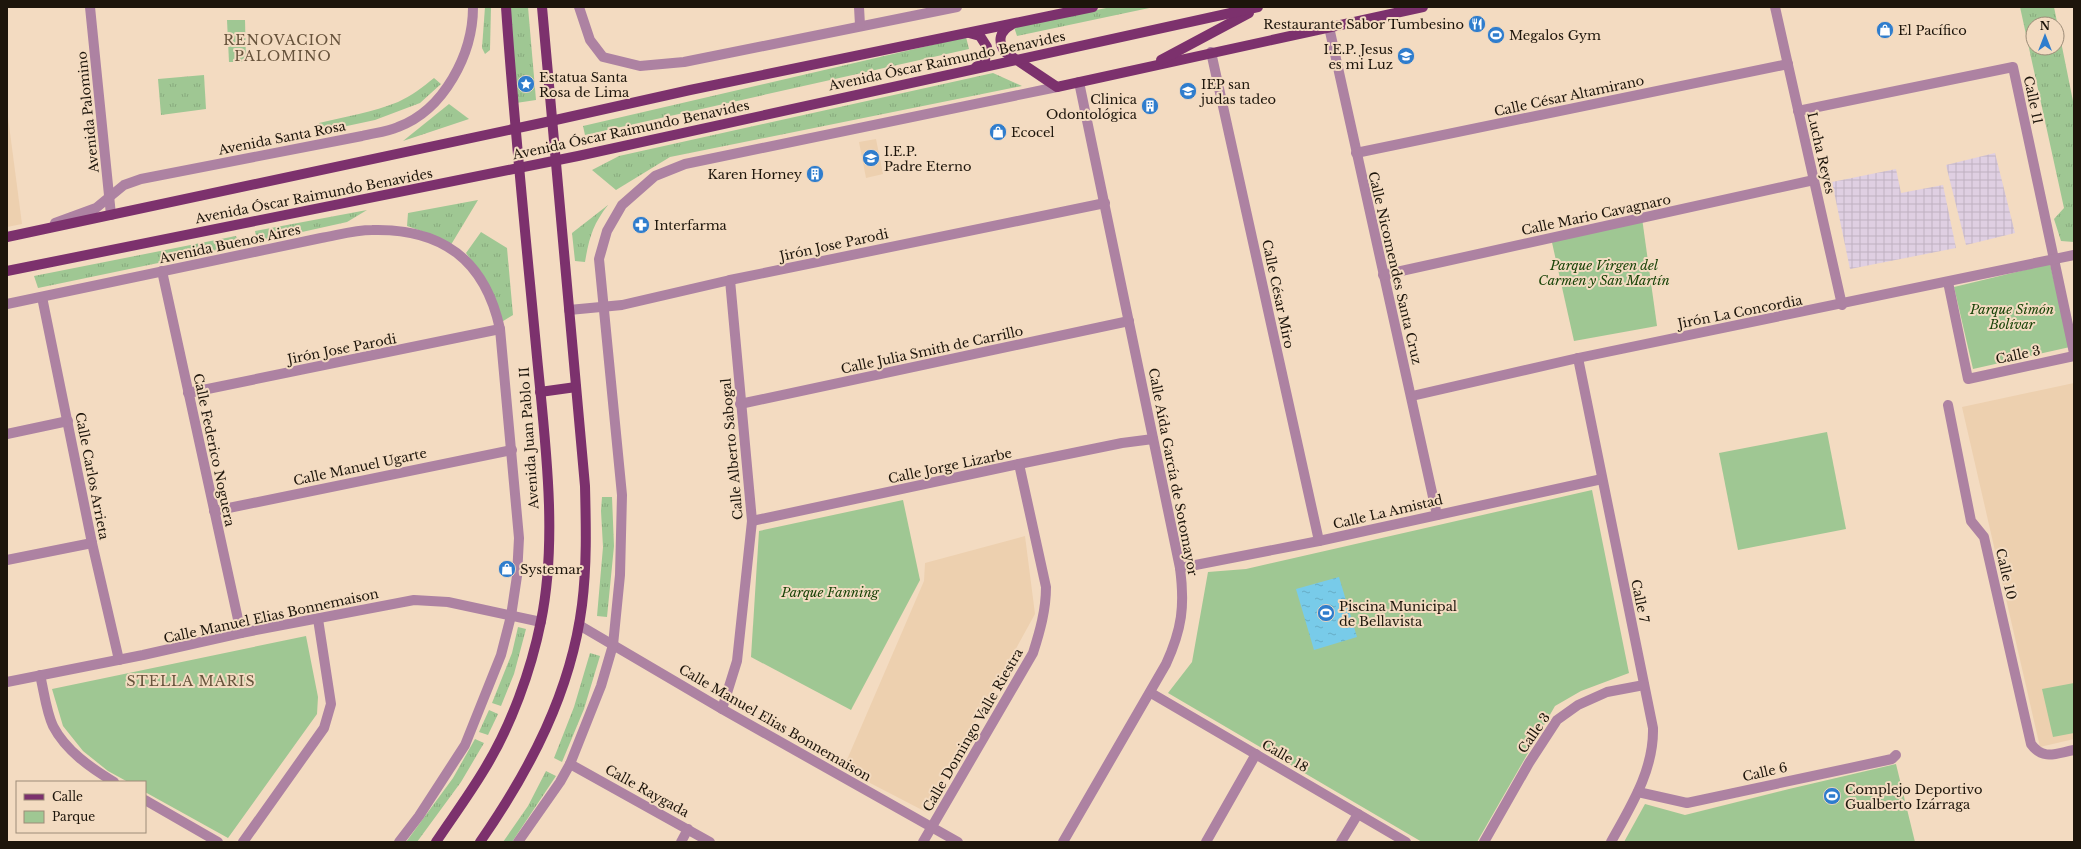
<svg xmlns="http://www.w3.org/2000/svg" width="2081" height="849" viewBox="0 0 2081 849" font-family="'Libre Baskerville',serif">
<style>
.built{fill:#edd0af}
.industrial{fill:url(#industrial-grid)}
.grass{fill:url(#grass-tufts);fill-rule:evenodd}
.green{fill:#9fc793}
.water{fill:url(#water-ripples)}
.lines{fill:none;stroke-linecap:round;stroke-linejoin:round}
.minor{stroke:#ad82a2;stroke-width:10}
.major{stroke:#7c316d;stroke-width:10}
.labels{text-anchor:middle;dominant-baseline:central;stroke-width:4;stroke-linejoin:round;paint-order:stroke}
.poi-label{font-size:13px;fill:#1d150b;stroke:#f3dbc1;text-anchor:start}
.street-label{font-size:13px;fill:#1d150b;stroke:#f3dbc1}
.park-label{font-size:13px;font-style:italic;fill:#1a4409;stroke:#f3dbc1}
.neighbourhood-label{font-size:14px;letter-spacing:1px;fill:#67533c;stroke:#f3dbc1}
</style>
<defs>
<pattern id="industrial-grid" width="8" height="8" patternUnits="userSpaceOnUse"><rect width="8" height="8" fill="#dfcfe2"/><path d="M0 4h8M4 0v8" fill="none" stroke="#bfb1c1"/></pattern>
<pattern id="grass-tufts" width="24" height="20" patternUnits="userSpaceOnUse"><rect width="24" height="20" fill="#9fc793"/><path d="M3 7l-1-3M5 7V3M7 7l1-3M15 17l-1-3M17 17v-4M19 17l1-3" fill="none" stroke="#88aa7d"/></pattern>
<pattern id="water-ripples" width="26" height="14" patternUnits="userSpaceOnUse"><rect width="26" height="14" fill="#78cbe9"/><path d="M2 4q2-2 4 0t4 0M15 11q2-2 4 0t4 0" fill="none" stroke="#67adc6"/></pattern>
</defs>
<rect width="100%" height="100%" fill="#f3dbc1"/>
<g class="built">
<path d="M7 110 22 224 7 227Z"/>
<path d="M876 139 883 174 866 178 859 142Z"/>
<path d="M2074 383V739L2040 747 1962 407Z"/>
<path d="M1025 536 1035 614 926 812 843 769 924 581 925 563Z"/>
</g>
<g class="industrial">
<path d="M1995 153 2015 233 1966 245 1946 165Z"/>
<path d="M1896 169 1901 193 1943 185 1956 248 1850 269 1832 182Z"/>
</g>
<g class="grass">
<path d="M485 7H491L490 50 485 54 482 48Z"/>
<path d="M509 7H528L536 100 516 103Z"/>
<path d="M1111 7H1154L1017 36 1014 27Z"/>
<path d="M2020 7H2054L2074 106V242L2061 241 2054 219 2064 208ZM2033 24H2057V48H2033Z"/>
<path d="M966 37 969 49 585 135 583 126Z"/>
<path d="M993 73 1022 86 670 157 616 190 592 170 619 156Z"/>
<path d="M204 75 206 109 161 115 158 79Z"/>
<path d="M434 78 441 84 420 103 375 120 319 132V123C345 117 373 112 398 102 411 96 423 87 434 78Z"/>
<path d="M449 104 469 119 403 141Z"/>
<path d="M478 200 449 248 424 232 407 226 408 213Z"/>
<path d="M608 205C593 224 589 238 585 262L575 261 572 233Z"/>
<path d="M367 210 347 222 257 242 255 231Z"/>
<path d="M481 232 507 248 513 315 500 323 476 267 466 253Z"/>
<path d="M236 236 240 246 38 288 34 276Z"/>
<path d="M602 497H612L614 546 607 617 597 616 603 547 601 511Z"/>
<path d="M518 627 526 629 514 674 501 706 492 703 512 653Z"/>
<path d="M590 653 600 656 584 709 562 762 554 758 574 707Z"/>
<path d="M489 710 498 714 488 735 479 732Z"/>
<path d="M475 739 484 743 461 782 417 842H406L453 778Z"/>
<path d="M546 771 556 776 512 842H503L528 806Z"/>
</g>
<g class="green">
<path d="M227 20H245L246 62H229Z"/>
<path d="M1642 218 1657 326 1574 341 1551 238Z"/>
<path d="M2050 264 2070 347 1973 369 1954 287Z"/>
<path d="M1827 432 1846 529 1738 550 1719 453Z"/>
<path d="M1592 490 1629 673 1581 691 1555 706 1477 842H1422L1168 693 1192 662 1208 572 1246 569Z"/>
<path d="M903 500 920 580 851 710 751 657 759 531Z"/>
<path d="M306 636 318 697 317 714 228 838 145 792V782H128L108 771 83 751 63 726 52 689Z"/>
<path d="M2074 683V733L2053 737 2042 689Z"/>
<path d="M1896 764 1915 842H1624L1645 804 1685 815 1789 789Z"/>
</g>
<path class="water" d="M1339 577 1357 637 1314 650 1296 589Z"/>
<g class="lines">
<g class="minor">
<path d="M90 7 111 215"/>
<path d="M579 7 590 40 603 57 640 66 684 62 957 7"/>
<path d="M859 7 860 25"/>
<path d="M1775 7 1842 305"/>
<path d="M1329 27 1437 515"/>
<path d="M1211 52 1319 541"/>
<path d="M1798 111 2013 67 2074 353"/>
<path d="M1356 153 1788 64"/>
<path d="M55 223 96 208 124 185 141 179 362 136C374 133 387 132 398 127 444 110 473 54 473 7"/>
<path d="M162 271 241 633"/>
<path d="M1383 275 1814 180"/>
<path d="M1948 282 1968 379 2074 356"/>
<path d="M42 297 92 543 119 660"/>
<path d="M7 304 321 238C338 235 355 230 372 230 442 228 485 260 500 329L519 538 517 576 511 616 501 655 465 745 419 816 399 842"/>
<path d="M569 310 622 305 730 280 1105 203"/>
<path d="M1578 358 1653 728C1654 770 1631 806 1611 842"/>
<path d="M188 393 500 329"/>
<path d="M1412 396 1578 358 2074 255"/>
<path d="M740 404 1129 321"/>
<path d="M1948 405 1971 521 1984 537 2031 744C2043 761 2057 753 2074 750"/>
<path d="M7 434 68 421"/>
<path d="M214 511 512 450"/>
<path d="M752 521 1019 464 1122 443 1153 439"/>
<path d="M7 560 92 543"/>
<path d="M1180 568 1319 541 1602 479"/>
<path d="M579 625 722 709 958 842"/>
<path d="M40 675C44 691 46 711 53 726 66 751 91 768 114 782"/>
<path d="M7 682 143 655 241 633 414 600 448 602 541 622"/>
<path d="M1151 693 1406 842"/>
<path d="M722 709 737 661 752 521 730 280"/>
<path d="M570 764 710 842"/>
<path d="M1638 792 1687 803 1892 759 1896 755"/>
<path d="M145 800 218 842"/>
<path d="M243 842 324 728 331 704 318 619"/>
<path d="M518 842 560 782 570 764 601 686 613 645 620 575 622 495 599 259 607 231 622 205 655 176 685 164 1057 87"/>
<path d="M681 842 688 829"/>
<path d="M923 842 1033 653C1040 631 1046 610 1046 587L1019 464"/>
<path d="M1063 842 1166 664C1182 629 1185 606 1180 568L1079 82"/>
<path d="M1206 842 1256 754"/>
<path d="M1341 842 1358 814"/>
<path d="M1484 842 1529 763 1557 720 1578 705 1607 692 1644 685"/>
</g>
<g class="major">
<path d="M1011 25C1000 31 997 41 1005 52L1057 87 1423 7"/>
<path d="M969 33 980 36 987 47 985 60 976 67"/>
<path d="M1161 60 1249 13"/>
<path d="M7 237 551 121 690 90 1093 7"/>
<path d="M7 271 578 156 1258 7"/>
<path d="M540 392 576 387"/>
<path d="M436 842C452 818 469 795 484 770 511 726 531 671 541 621 558 538 545 440 537 357 526 240 514 124 506 7"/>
<path d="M480 842C530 770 571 692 582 605 587 565 586 526 585 486L542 7"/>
</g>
</g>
<defs>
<symbol id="restaurant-disc" viewBox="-11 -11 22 22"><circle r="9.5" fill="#2f7dcd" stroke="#f3dbc1"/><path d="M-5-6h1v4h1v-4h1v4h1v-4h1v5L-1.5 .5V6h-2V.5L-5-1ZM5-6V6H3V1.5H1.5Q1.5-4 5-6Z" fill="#fff"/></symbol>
<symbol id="shop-disc" viewBox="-11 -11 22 22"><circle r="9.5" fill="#2f7dcd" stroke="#f3dbc1"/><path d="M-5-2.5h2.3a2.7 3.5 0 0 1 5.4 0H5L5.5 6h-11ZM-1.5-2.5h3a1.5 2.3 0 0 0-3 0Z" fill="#fff"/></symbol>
<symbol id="stadium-disc" viewBox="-11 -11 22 22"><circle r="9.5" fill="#2f7dcd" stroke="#f3dbc1"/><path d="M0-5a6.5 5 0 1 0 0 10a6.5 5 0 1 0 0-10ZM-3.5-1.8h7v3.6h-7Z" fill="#fff"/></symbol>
<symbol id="school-disc" viewBox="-11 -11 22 22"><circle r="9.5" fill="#2f7dcd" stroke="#f3dbc1"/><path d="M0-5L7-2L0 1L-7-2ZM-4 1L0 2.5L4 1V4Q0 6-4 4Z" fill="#fff"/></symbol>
<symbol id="sight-disc" viewBox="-11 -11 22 22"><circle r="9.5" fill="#2f7dcd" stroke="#f3dbc1"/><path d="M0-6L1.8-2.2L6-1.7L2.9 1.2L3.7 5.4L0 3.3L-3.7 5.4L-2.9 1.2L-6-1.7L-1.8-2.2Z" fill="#fff"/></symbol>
<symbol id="building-disc" viewBox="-11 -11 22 22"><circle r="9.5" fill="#2f7dcd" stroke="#f3dbc1"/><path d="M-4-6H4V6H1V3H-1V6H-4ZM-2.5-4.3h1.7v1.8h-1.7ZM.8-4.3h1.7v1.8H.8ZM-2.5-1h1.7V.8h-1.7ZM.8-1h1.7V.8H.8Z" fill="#fff"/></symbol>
<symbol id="pharmacy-disc" viewBox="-11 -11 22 22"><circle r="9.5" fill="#2f7dcd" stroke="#f3dbc1"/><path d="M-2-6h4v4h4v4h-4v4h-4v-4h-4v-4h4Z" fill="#fff"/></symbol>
</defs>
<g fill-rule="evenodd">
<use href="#restaurant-disc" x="1467" y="14" width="20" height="20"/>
<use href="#shop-disc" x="1875" y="20" width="20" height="20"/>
<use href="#stadium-disc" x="1486" y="25" width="20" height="20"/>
<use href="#school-disc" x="1396" y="46" width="20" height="20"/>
<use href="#sight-disc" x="516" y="74" width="20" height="20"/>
<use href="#school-disc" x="1178" y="81" width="20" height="20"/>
<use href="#building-disc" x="1140" y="96" width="20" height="20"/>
<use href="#shop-disc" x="988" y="122" width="20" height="20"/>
<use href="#school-disc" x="861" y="148" width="20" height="20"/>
<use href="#building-disc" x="805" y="164" width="20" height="20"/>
<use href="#pharmacy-disc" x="631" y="215" width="20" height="20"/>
<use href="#shop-disc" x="497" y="559" width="20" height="20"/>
<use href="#stadium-disc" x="1316" y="603" width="20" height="20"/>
<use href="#stadium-disc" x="1822" y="786" width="20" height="20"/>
</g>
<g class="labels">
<g class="poi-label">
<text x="1464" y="24" text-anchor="end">Restaurante Sabor Tumbesino</text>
<text x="1898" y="30">El Pacífico</text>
<text x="1509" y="35">Megalos Gym</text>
<text x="1393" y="49" text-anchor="end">I.E.P. Jesus<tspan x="1393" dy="15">es mi Luz</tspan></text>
<text x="539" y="77">Estatua Santa<tspan x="539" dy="15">Rosa de Lima</tspan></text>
<text x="1201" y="84">IEP san<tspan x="1201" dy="15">judas tadeo</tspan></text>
<text x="1137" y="99" text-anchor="end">Clinica<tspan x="1137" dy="15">Odontológica</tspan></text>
<text x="1011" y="132">Ecocel</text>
<text x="884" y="151">I.E.P.<tspan x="884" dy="15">Padre Eterno</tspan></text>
<text x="802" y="174" text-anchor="end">Karen Horney</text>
<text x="654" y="225">Interfarma</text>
<text x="520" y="569">Systemar</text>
<text x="1339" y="606">Piscina Municipal<tspan x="1339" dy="15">de Bellavista</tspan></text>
<text x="1845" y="789">Complejo Deportivo<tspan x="1845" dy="15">Gualberto Izárraga</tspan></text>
</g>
<g class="street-label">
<text transform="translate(947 61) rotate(-12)">Avenida Óscar Raimundo Benavides</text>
<text transform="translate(1569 96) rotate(-12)">Calle César Altamirano</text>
<text transform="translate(2033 100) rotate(78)">Calle 11</text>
<text transform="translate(88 112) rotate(-96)">Avenida Palomino</text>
<text transform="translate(631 130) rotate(-12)">Avenida Óscar Raimundo Benavides</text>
<text transform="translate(282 138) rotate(-11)">Avenida Santa Rosa</text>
<text transform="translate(1821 153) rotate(77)">Lucha Reyes</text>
<text transform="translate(314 196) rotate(-11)">Avenida Óscar Raimundo Benavides</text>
<text transform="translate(1596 215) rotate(-12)">Calle Mario Cavagnaro</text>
<text transform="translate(230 244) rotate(-12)">Avenida Buenos Aires</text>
<text transform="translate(834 245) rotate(-12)">Jirón Jose Parodi</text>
<text transform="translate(1395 268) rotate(77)">Calle Nicomendes Santa Cruz</text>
<text transform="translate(1278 294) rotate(78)">Calle César Miro</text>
<text transform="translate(1740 312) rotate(-11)">Jirón La Concordia</text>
<text transform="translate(342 349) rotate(-11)">Jirón Jose Parodi</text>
<text transform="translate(932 350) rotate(-12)">Calle Julia Smith de Carrillo</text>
<text transform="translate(2018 355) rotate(-12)">Calle 3</text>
<text transform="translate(529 438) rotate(-94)">Avenida Juan Pablo II</text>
<text transform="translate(732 449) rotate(-95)">Calle Alberto Sabogal</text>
<text transform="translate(214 450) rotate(78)">Calle Federico Noguera</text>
<text transform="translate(950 466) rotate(-12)">Calle Jorge Lizarbe</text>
<text transform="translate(360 467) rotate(-12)">Calle Manuel Ugarte</text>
<text transform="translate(1173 472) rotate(79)">Calle Aída García de Sotomayor</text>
<text transform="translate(92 476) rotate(79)">Calle Carlos Arrieta</text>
<text transform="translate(1388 512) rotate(-13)">Calle La Amistad</text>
<text transform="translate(2006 574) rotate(77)">Calle 10</text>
<text transform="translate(1640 601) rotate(78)">Calle 7</text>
<text transform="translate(271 616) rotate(-12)">Calle Manuel Elias Bonnemaison</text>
<text transform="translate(775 723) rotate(30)">Calle Manuel Elias Bonnemaison</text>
<text transform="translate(973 730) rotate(-60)">Calle Domingo Valle Riestra</text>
<text transform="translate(1534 733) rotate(-55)">Calle 3</text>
<text transform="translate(1285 756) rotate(30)">Calle 18</text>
<text transform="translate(1765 772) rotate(-13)">Calle 6</text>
<text transform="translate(647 791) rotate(29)">Calle Raygada</text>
</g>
<g class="park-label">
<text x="1604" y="265">Parque Virgen del<tspan x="1604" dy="15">Carmen y San Martín</tspan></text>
<text x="2012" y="309">Parque Simón<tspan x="2012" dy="15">Bolívar</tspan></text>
<text x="830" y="592">Parque Fanning</text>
</g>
<g class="neighbourhood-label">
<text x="283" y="40">RENOVACION<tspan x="283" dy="16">PALOMINO</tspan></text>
<text x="191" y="681">STELLA MARIS</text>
</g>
</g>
<rect width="2081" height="849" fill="none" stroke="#1d150b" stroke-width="16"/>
<rect x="16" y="781" width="130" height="52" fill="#f3dbc1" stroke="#9d8c78"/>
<rect x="24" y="794" width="20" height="6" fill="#7c316d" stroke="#9d8c78"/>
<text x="52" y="801" font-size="12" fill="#1d150b">Calle</text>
<rect x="24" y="811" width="20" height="12" fill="#9fc793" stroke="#9d8c78"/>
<text x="52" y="821" font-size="12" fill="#1d150b">Parque</text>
<g transform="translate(2045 36)"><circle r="19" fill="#f3dbc1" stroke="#9d8c78"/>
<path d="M0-3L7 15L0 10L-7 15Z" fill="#2f7dcd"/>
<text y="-6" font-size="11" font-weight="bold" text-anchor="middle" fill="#1d150b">N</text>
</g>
</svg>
